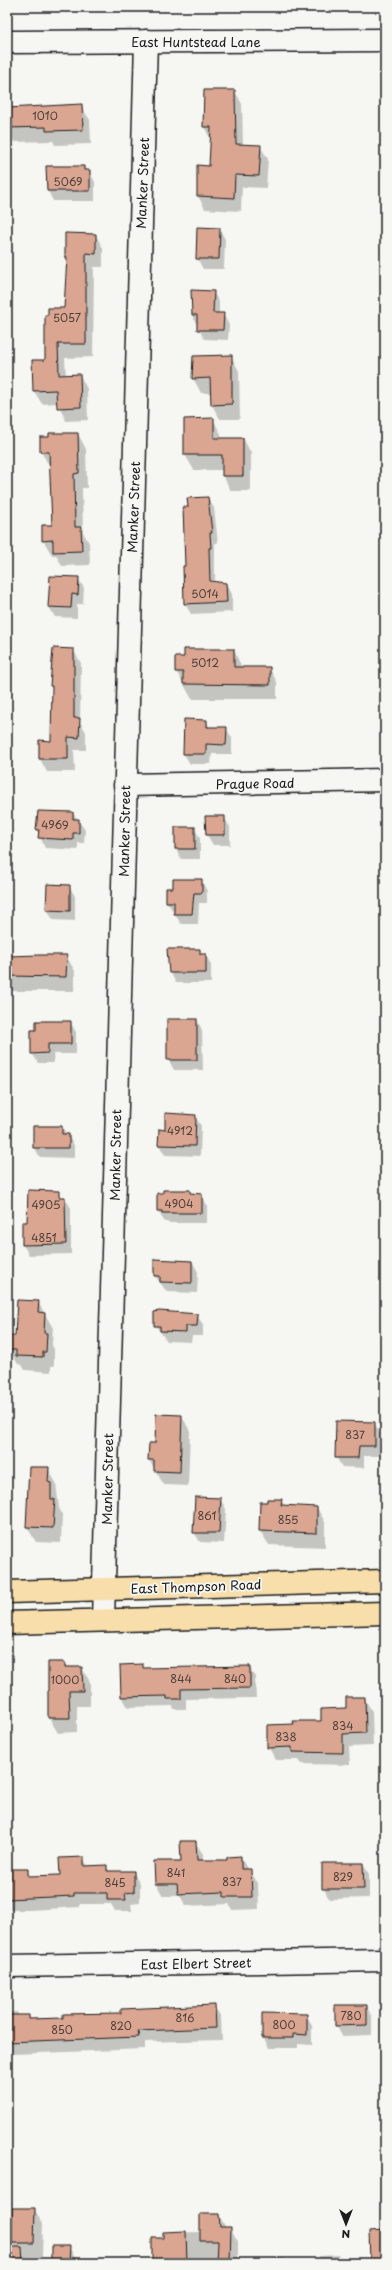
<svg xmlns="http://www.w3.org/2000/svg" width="392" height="2270" viewBox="0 0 392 2270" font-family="'Playpen Sans',sans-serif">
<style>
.shadow{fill:#0003}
.building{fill:#dba691;stroke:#1c1c1c}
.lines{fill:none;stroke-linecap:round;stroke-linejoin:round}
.minor-casing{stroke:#1c1c1c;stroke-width:25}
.major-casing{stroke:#1c1c1c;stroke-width:25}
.minor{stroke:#f6f6f2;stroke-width:22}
.major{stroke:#f8deab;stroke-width:22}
.labels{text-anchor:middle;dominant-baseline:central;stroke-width:3.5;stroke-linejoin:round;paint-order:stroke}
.number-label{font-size:11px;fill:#4c3e39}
.street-label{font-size:13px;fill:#1c1c1c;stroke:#f6f6f2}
</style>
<rect width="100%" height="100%" fill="#f6f6f2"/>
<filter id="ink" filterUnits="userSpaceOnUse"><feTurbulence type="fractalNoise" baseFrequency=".025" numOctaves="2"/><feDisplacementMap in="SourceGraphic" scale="8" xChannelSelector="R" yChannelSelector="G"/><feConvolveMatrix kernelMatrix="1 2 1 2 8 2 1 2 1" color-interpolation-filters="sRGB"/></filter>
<g filter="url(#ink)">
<g class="shadow">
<path d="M235 91 242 104 243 145 260 146 268 159 266 188 242 187 241 211 205 209 198 196 210 167 211 140 204 127 203 109Z"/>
<path d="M81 106 90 120 91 144 55 145 53 141 14 142 7 130V109Z"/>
<path d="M83 166 86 171H89L95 182V201H53L48 191Z"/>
<path d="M219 229 225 239 224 269H203L197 258Z"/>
<path d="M95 234 103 248V267H94L93 357 65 358 66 376 80 375 87 389 88 420 66 421 58 403 42 404 34 391 46 361 49 316 65 309 68 260 66 257Z"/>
<path d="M213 292 219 302V314H223L229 325 228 340 204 339 192 315Z"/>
<path d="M231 356 239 371 240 419H220L212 405V393H201L193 378Z"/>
<path d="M213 419 221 434V438H243L251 453V491H231L223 476V470H194L185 455V420Z"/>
<path d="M78 434 86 449 87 488H82L83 532 89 543 90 565 62 566 56 555H52L43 540 53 526 52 489 50 485V467L41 452V438Z"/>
<path d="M208 498 214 508 218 543H215V582L226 584 232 594V612L191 614 185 604 184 567H186L189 508Z"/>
<path d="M78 578 84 588 83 604H77V618L55 617 49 607Z"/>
<path d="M73 650 81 663 80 722 86 732V750H74L75 772H47L40 759 52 742 53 689 51 686Z"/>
<path d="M234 650 242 668H269L277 682V699H192L176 671 185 658Z"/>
<path d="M206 721 210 728H226L232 738V754H212L211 764H190L184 754Z"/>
<path d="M73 813 85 830 84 843H78V850L45 848 37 830Z"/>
<path d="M206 817H224L230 827V845H213L207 835Z"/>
<path d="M176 828H194L200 838V859H181L176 849Z"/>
<path d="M201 880 207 891V903H199L198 924H181L167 902V889H174Z"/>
<path d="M69 886 75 896V921L53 920 47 909Z"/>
<path d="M168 950H199L202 955H206L211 965V983H176L170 972Z"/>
<path d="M66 956 75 971 74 991H7V957Z"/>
<path d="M197 1020 202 1030 203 1070H174L168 1059Z"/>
<path d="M70 1022 76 1032V1054H53L54 1063H38L32 1053Z"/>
<path d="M195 1116 201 1126 200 1156 165 1155 159 1145 166 1131Z"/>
<path d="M62 1127 74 1145V1158L40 1157 34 1147Z"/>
<path d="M189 1191 191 1194 202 1195 207 1205V1223H169L164 1221 158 1211Z"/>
<path d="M58 1192 61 1198H65L71 1208V1254L29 1255 23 1245 28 1223Z"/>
<path d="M192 1261 198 1272 197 1293 167 1292 155 1276Z"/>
<path d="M38 1302 53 1328 52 1345 54 1349V1366H51V1372L25 1370 22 1365 18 1364 9 1350Z"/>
<path d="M197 1315 203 1325V1336H192L191 1342 167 1341 155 1325Z"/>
<path d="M182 1416 190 1431 188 1486 164 1485 149 1460 156 1445Z"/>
<path d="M374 1423 380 1433V1456H364V1468L342 1467 336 1457Z"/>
<path d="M48 1468 56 1483 59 1508 62 1514 61 1543 36 1542 27 1527Z"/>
<path d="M220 1499 226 1509 224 1543 200 1542 194 1532Z"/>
<path d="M281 1500 285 1506 317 1508 325 1522V1547L269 1545 260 1531 268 1503Z"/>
<path d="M49 1663H64L68 1668H82L90 1682V1706H77V1732L58 1733 49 1718Z"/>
<path d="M142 1665 144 1669 249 1667 255 1677 256 1698 186 1699V1709H174L173 1706 128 1707 122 1697 121 1666Z"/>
<path d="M7 1672 12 1680 11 1712H7Z"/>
<path d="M381 1672H385V1711L381 1704Z"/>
<path d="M364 1698 372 1711 373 1746 349 1747 350 1765 301 1764 298 1760H276L268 1747 322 1722Z"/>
<path d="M195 1842 203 1854V1861H228L240 1857 258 1883 259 1909 232 1910 229 1904 186 1906 180 1896H163L156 1884 182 1862Z"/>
<path d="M83 1858 88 1866H106L110 1872H133L140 1883V1903L131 1904 132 1911H115L111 1904H80V1907L30 1910H10L7 1906V1870H27L31 1877 61 1876Z"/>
<path d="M363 1864 369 1874V1898L329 1899 324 1889Z"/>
<path d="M214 2006 221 2017 222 2040 145 2042V2049L13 2054 7 2047V2012H17L19 2016H28L31 2020Z"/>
<path d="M366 2006 372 2016V2035L342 2036 336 2025Z"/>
<path d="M306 2015 312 2025V2045L298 2044V2048H269L263 2037Z"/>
<path d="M34 2209 43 2223 42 2257H27L30 2263H7V2248H17L13 2243Z"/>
<path d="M219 2215 226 2228H230L238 2241V2263H153L164 2239V2233L201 2232Z"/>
<path d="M69 2247 75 2258V2263H52Z"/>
<path d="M338 2255 343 2263H319V2256Z"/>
<path d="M284 2258 287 2263H271V2259Z"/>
</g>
<g class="building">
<path d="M204 90H235L236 144 261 145 259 176 235 175 234 198 197 196V165L209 166 211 127H203Z"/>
<path d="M82 104 83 130 46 131V127L7 128V108Z"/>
<path d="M46 166H84V170H90V191H47Z"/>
<path d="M197 227 220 228 219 259H196Z"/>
<path d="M65 233 96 234V254L86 253V344H58L59 375 80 374 81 407 57 408 56 390 33 391 32 360H45V315H48V308H64L67 257H65Z"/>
<path d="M191 290 214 291 213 313H224L223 330H197V315H192Z"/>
<path d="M232 355V404L211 405 210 378 192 379 193 356Z"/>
<path d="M214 418V438H243V476H222V455H184V419Z"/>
<path d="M49 433H78L79 473 74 474 75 527H81L82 551 53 552V540L42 541V525H52L49 452H40V437H49Z"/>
<path d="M208 497 212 533H210L211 548H209L210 581 226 583 227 602 184 604 183 566H185L183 507H188L187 498Z"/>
<path d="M50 576 79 577 78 595 72 594 71 608 48 607Z"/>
<path d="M53 648 74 649V718H80L79 738 68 737V759H39V740L51 741 52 686H50Z"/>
<path d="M184 649H234V667H270V685L183 684V672H175V657H184Z"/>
<path d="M184 719 207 720V727H227L226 745 206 744V754H183Z"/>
<path d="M38 811 73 812V819H79V833H73V840L38 838 39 830H36Z"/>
<path d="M205 816H225V835H206Z"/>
<rect x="175" y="827" width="20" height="22"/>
<path d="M173 879H202V893H194L192 914H174V902H166V888H173Z"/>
<path d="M47 884 70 885V911L46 910Z"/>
<path d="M167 949H200V954H206V973H169Z"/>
<path d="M40 955H67L66 977 7 976V956Z"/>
<rect x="167" y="1019" width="30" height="41"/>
<path d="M36 1021H71V1044H48V1053L31 1054V1030H36Z"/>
<path d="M165 1113 196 1115 195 1146 158 1145 159 1129 165 1130Z"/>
<path d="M33 1126H62V1134H69V1148H33Z"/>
<path d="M28 1190 59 1191V1197H65L66 1244 22 1245V1222H27Z"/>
<path d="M163 1190H190V1193L202 1194V1213H162V1211H157V1193H163Z"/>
<path d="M154 1259 192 1261V1283L160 1282V1276H154Z"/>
<path d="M17 1300 39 1301 38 1312 45 1313 44 1333H47L46 1352H43V1357L16 1356V1350H8L9 1336H15Z"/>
<path d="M159 1311 198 1314 197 1326H186V1332L160 1331V1326H154V1312Z"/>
<path d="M156 1414 182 1415 180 1472 154 1471V1460H148L149 1443H155Z"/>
<path d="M336 1421 375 1422V1446H359L358 1458H335Z"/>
<path d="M29 1467H49L48 1482 51 1483V1499H55L53 1528 26 1527Z"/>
<path d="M195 1497 221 1498 219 1533H193Z"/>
<path d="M267 1499H282L281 1505 317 1507V1533L259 1531 260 1502H267Z"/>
<path d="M48 1662H65V1667H82L83 1691H69L70 1718H48Z"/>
<path d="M143 1664V1668L250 1666V1688L181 1689V1699H167V1696L121 1697 120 1665Z"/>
<path d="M346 1697H365L366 1733 343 1734V1753L292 1752V1747L267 1748V1725L294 1724 293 1721H321V1709L346 1708Z"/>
<path d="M180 1841H196L197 1860H227V1857L241 1856V1869H251L252 1897H224V1892L178 1894 177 1884H155L154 1861H181Z"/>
<path d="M84 1857V1866L107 1865V1871H134V1892L125 1893 126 1900H107V1893H74V1896L7 1899V1869H28V1876L60 1875 59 1858Z"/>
<path d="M322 1863H363L364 1889H322Z"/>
<path d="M215 2005 216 2028 138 2031 139 2037 7 2042V2015H29V2019L63 2018V2014L121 2013V2009Z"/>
<path d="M335 2005H367V2025L335 2026Z"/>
<path d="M262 2013 307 2014V2035L293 2034V2038H262Z"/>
<path d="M12 2208H35L34 2243H12Z"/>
<path d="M200 2214H219L220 2227H231L230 2263H217L218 2241H200Z"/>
<path d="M385 2230V2263H370L369 2231Z"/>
<path d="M186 2231 187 2263H152V2238H163V2232Z"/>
<path d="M51 2246H70L69 2263H51Z"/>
<path d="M7 2247H22L23 2263H7Z"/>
</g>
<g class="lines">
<defs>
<g id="minor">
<path d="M7 42 385 40"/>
<path d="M125 785 385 780"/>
<path d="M103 1620 146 41"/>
<path d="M7 1966 385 1960"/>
</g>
<g id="major">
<path d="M7 1592 385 1581"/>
<path d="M7 1623 385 1613"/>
</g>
</defs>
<use href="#minor" class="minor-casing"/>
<use href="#major" class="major-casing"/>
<use href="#minor" class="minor"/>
<use href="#major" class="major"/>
</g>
</g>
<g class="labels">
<g class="number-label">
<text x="45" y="115">1010</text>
<text x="68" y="181">5069</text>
<text x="67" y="317">5057</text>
<text x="205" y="593">5014</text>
<text x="205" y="662">5012</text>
<text x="55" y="824">4969</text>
<text x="180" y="1130">4912</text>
<text x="179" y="1203">4904</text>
<text x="46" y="1204">4905</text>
<text x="44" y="1237">4851</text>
<text x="355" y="1434">837</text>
<text x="207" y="1515">861</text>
<text x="288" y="1519">855</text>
<text x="181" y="1678">844</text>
<text x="235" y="1678">840</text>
<text x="65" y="1679">1000</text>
<text x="343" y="1725">834</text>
<text x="286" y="1736">838</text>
<text x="176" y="1872">841</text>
<text x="343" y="1876">829</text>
<text x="232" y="1881">837</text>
<text x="115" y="1882">845</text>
<text x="351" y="2015">780</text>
<text x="185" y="2017">816</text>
<text x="284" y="2024">800</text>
<text x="121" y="2025">820</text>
<text x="62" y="2029">850</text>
</g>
<g class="street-label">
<text x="196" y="41">East Huntstead Lane</text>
<text transform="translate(142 183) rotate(-88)">Manker Street</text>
<text transform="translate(133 507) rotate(-88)">Manker Street</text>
<text transform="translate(255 783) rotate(-1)">Prague Road</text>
<text transform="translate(124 831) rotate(-89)">Manker Street</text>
<text transform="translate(115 1155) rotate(-89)">Manker Street</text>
<text transform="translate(107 1479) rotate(-89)">Manker Street</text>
<text transform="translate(196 1586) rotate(-2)">East Thompson Road</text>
<text transform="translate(196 1963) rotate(-1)">East Elbert Street</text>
</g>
</g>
<rect width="392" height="2270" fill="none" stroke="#f6f6f2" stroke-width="24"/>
<rect x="12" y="12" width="368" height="2246" fill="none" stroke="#1c1c1c" stroke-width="1.5" filter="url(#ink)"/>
<g transform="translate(346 2224) rotate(180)" stroke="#f6f6f2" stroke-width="3" paint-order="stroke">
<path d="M0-3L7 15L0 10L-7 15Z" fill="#1c1c1c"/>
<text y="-6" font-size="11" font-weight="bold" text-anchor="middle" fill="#1c1c1c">N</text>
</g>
</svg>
